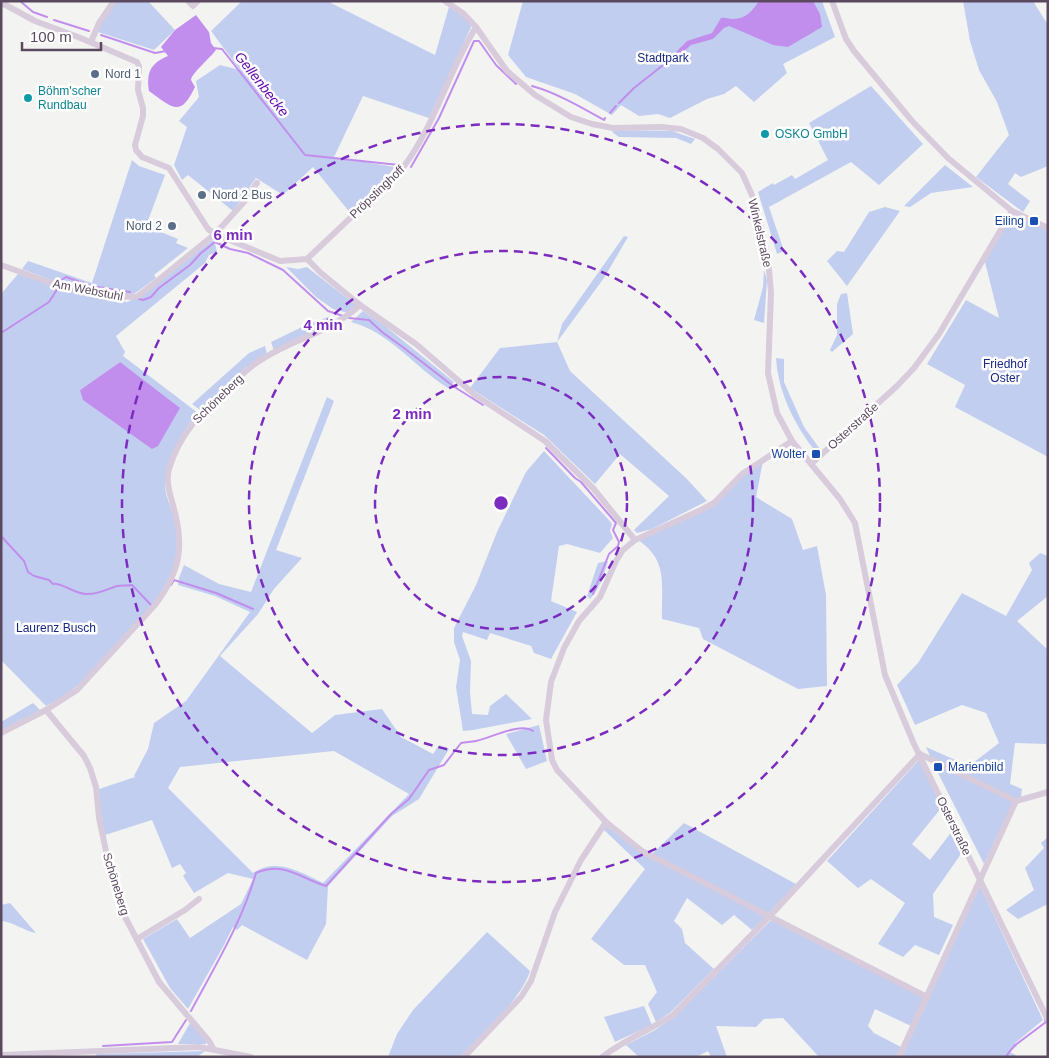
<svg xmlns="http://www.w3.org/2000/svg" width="1049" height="1058" viewBox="0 0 1049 1058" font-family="Arial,sans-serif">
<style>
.green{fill:#c1cef0;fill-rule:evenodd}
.water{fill:#c28eed}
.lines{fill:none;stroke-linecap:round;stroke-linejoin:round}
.stream{stroke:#c28eed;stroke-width:2}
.minor{stroke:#d8cbdb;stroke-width:6}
.tertiary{stroke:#d8cbdb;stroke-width:8}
.ring{fill:none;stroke:#7b2cbf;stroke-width:2.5;stroke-dasharray:9 6}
.service-dot{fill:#5c6f8a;stroke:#fff;stroke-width:2}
.culture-dot{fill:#0f9aa8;stroke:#fff;stroke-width:2}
.transit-dot{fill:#1a4fb4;stroke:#fff;stroke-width:2}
.labels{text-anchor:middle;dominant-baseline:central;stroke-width:5;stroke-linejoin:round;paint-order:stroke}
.park-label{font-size:12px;fill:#172883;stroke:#fff}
.service-label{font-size:12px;fill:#4e5e75;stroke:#fff;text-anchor:start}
.culture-label{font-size:12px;fill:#0d838f;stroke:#fff;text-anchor:start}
.street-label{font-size:12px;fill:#5b495f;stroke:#fff}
.transit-label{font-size:12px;fill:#164399;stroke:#fff;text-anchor:end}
.water-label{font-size:14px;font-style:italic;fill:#660caf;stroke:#fff}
.centre{fill:#7b2cbf;stroke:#fff;stroke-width:2.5}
.ring-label{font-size:15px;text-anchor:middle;font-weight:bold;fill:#7b2cbf;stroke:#fff;stroke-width:5;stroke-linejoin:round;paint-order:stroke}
</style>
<rect width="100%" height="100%" fill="#f3f4f1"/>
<g class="green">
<path d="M116 1H148L175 30 154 50 98 32 101 21Z"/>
<path d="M242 1H332L331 3 435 55 449 7 464 17 472 25 429 118 363 96 334 157 395 167 383 182 351 214 313 167 283 195 256 178 233 211 188 175 182 180 174 165 187 127 179 121 199 97 196 81 220 65 240 70 211 31Z"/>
<path d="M523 1H822L835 37 783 64 787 73 754 102 736 86 724 94 707 99 670 118 658 114 639 116 621 105 612 115 575 94 526 77 508 55Z"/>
<path d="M963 1H1033L1048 25V166L1021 177 1015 173 1008 184 1030 201 1023 212 976 177 1009 135 997 102 979 70 970 41Z"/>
<path d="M871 86 923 144 879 185 851 162 769 207 784 251 777 254 758 192 773 183 774 185 792 175 795 179 828 160 809 123Z"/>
<path d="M616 130 672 131 695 139 691 144 676 138 619 137 612 132Z"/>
<path d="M132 160 139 166 165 175 146 226 178 239 176 243 188 248 154 275 156 278 137 292 127 296 57 282 22 269 28 261 92 283Z"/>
<path d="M945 165 973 187 931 193 910 207 904 206Z"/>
<path d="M885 207 900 211 847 286 827 261 837 251 844 252 869 212Z"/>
<path d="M1013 214 1048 230V457L955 407 965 385 927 364 966 300 999 318 985 262Z"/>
<path d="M624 236 628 237 604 278 557 342 570 371 687 479 707 501 652 529 637 533 634 530 669 496 620 454 595 484 544 435 470 388 500 348 557 342 562 324Z"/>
<path d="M214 239 217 252 209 255 205 263 116 336 125 352 123 356 198 413C182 430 161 469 166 493 170 509 178 524 178 541 180 585 140 619 112 649 99 663 87 678 72 690 64 696 55 701 46 706L1 660V294L18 274 87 292 97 296 127 302 141 296ZM120 362 158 446 80 390Z"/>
<path d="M286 267 298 269 307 267 357 306 348 313 333 309 316 297Z"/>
<path d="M764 270 767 280 764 323 754 320 763 287Z"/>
<path d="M847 293 853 334 832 352 830 350 837 335V304L841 294Z"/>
<path d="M363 311 385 326 454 382 448 388C415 368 390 332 351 322Z"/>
<path d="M328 317 338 320 274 351 271 342 304 326Z"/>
<path d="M265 346 267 354 245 368 200 410 192 404 249 353Z"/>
<path d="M776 358 784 359V382L804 427 820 449 816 452C795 426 778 392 776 358Z"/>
<path d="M327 397 334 401 276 550 302 558 274 589 258 614 220 656 312 733 335 715 382 709 401 737 433 754 439 745 449 749 419 799 392 816 328 886 326 924 307 960 242 925 237 930 233 927 224 945 188 1009 170 988 143 939 177 919 190 938 241 904 253 879 228 873 194 893 183 876 186 873 180 864 172 868 152 820 105 835 101 818 99 789 135 777 134 776 148 749 154 723 186 701 250 612 215 596 178 585 179 578 184 565 219 584 251 592ZM334 751 409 794 323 883C301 872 276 857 253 873L168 788 180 767Z"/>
<path d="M544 451 608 519 612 524 610 531 613 538 600 553 567 544 559 546 551 601 577 612 551 659 534 653 531 646 490 633 487 640 463 632 462 636 471 661 470 692 472 714 488 715 490 706 506 694 532 719 473 730 463 731 456 687 460 660 454 642V628L476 585 497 532 526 472Z"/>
<path d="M763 461 756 497 792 519 803 550 817 546 826 595 827 686 798 689 703 639 699 628 662 619C661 585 669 561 638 540L701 512 743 475Z"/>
<path d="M1040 553 1048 556V596L1017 621 1048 650V756L1046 744 1015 743 1010 784 1022 789 1021 797 1015 799 930 756 926 747 969 766 999 743 986 713 962 705 915 725 897 685 918 663 962 593 1006 616 1032 570 1029 563Z"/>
<path d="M608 561C604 575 600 588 590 599L587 596 598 563Z"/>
<path d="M33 703 40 710 1 730V722Z"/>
<path d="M539 725 547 761 526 769 506 734Z"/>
<path d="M919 760 942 807 912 844 930 860 953 830 963 851 933 894 934 917 953 925 939 955 915 945 903 957 878 944 905 903 871 879 858 888 827 861Z"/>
<path d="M933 763 1013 802 984 864Z"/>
<path d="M684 823 796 884 769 913 652 854Z"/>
<path d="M606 826 648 857 766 917 752 930 734 915 722 925 687 898 674 921 682 929 685 943 714 969 671 1012 656 1022 648 1004 657 992 645 965H624L591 939 645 869 604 830Z"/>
<path d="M1048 837V904L1018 919 1006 910 1034 890 1025 868 1044 848 1041 843Z"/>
<path d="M980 886 1043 1020 1015 1043 1017 1046 1010 1052 1019 1057H902Z"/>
<path d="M10 903 36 933C24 931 14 922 1 921V905Z"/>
<path d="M771 920 924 998 911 1026 875 1009 868 1026 874 1033 901 1047 896 1057H819L783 1018 764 1019 756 1027 716 1026 727 1057H711L708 1051 696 1057H639L626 1045 655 1030 674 1017Z"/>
<path d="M487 932 530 971C522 999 481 1035 460 1057H388L397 1034 413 1010Z"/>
<path d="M644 1006 652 1025 615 1042 604 1017Z"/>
<path d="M190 1023 206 1041V1044H178Z"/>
<path d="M205 1051 197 1057H94L97 1054Z"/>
</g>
<g class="water">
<path d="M759 1H813L820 14 822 27 788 47 773 45 729 26 724 28 713 39 691 45 681 54H676V52L687 41 712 33 721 18C726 17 729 19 733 19 746 19 753 10 759 1Z"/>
<path d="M196 15 209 32 211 43 216 50C210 58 192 73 191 80L195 87C180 119 172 107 149 91 146 72 151 63 168 56L161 47 175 30Z"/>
<path d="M120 362 180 408 158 446 152 449 83 400 80 390Z"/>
</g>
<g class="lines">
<g class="stream">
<path d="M20 1 33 12 47 17"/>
<path d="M54 20 89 31"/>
<path d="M101 35 155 53 166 51"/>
<path d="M213 48 222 49 305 155 399 165"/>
<path d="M532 86C557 93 581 107 604 120L605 118"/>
<path d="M619 103 634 88 672 58"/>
<path d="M610 113 616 106"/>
<path d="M411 167 439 118 474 41H479L496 65 516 84"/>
<path d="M59 283 60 281 66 277 91 286 130 292"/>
<path d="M139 299 143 300 151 297 159 288 190 265 201 253 215 242 230 249 248 253 283 270 328 311 343 316"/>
<path d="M349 318 369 320 382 332 404 348 453 386 483 405"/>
<path d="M1 333 49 302 58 288"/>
<path d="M546 448 575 478 581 482 616 523 613 530 619 542 618 546 609 554 593 594"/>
<path d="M1 536 24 561 28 572 34 576 49 580 53 584C61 582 75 594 86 594 97 595 107 589 117 586 122 585 127 586 132 585L152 606"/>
<path d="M171 585 174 580 216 593 253 609"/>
<path d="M191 1011C215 966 242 922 256 873 286 861 299 878 326 886L391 814 409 799 429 770 444 765 461 743C466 742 471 742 476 741 490 738 521 722 533 731"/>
<path d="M103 1046 172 1042 186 1020"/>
<path d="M1008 1057 1007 1055 1014 1046 1046 1022 1045 1020"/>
</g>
<g class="minor">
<path d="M188 1 193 6 198 1"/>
<path d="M445 1 464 14 476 27 507 71 535 95 571 117 592 124 613 128 661 127 681 129 703 138 718 149 742 173 755 202 768 259 771 293 768 373 777 413 792 441 840 499 855 523 885 675 914 744 1048 1020"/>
<path d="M832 1 846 39 854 51 912 121 948 158 1012 211 1048 228"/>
<path d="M2 3 35 21 78 37 137 62 139 66 138 90 143 108V116L135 145 136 150 142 157 169 168 208 229 215 234 280 261 307 259 402 169C435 126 448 72 476 27"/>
<path d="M91 42 99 23 114 1"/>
<path d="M307 259 321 273 360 305 416 344 475 395 545 441 593 488 635 540"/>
<path d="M1 265 57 285 91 290 103 295 132 297 138 296 156 282 215 234 244 202 257 183"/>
<path d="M792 441 742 474 714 503 701 510 635 540 623 550 616 561 600 597 579 621 564 648 551 682 546 720 552 760 557 770 606 822 642 851 927 997"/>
<path d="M812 463 897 386 914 368 939 334 1012 211"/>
<path d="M46 710 84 756 90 768 96 787 99 818 107 856 123 913 159 982 209 1041 213 1048"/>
<path d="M1 733 46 710 77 690 155 605C179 573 185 549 174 509 171 496 165 482 169 469 180 433 202 411 229 387 239 377 251 365 264 358 296 338 331 332 360 305"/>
<path d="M920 754 1016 801 1048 792"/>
<path d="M137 939 185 910 199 899"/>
<path d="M1 1055 199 1047 251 1057"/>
<path d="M464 1057 521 997 531 981 555 912 581 860 606 822"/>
<path d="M602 1057C624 1040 650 1030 673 1015L770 916 920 754"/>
<path d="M899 1057 1016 801"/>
</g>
<path class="tertiary" d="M1 4 3 1"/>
</g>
<g class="ring">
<circle cx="501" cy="503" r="126"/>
<circle cx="501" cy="503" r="252"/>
<circle cx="501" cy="503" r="379"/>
</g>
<g class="service-dot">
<circle cx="95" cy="74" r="5"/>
<circle cx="202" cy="195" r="5"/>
<circle cx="172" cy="226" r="5"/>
</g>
<g class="culture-dot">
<circle cx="28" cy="98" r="5"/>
<circle cx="765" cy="134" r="5"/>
</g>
<g class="transit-dot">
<rect x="1029" y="216" width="10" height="10" rx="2.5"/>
<rect x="811" y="449" width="10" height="10" rx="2.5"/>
<rect x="933" y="762" width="10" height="10" rx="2.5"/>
</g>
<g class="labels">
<g class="park-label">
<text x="663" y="58">Stadtpark</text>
<text x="1005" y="364">Friedhof<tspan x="1005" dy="14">Oster</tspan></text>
<text x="56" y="628">Laurenz Busch</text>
</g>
<g class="service-label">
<text x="105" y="74">Nord 1</text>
<text x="212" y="195">Nord 2 Bus</text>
<text x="162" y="226" text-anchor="end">Nord 2</text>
</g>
<g class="culture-label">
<text x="38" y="91">Böhm'scher<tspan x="38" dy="14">Rundbau</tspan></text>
<text x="775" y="134">OSKO GmbH</text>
</g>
<g class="street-label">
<text transform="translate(377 192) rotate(-44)">Pröpstinghoff</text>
<text transform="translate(760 233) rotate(77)">Winkelstraße</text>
<text transform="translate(88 290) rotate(11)">Am Webstuhl</text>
<text transform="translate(218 399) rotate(-44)">Schöneberg</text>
<text transform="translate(853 426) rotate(-42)">Osterstraße</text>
<text transform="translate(954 826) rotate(64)">Osterstraße</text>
<text transform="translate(116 884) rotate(73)">Schöneberg</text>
</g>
<g class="transit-label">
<text x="1024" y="221">Eiling</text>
<text x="806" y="454">Wolter</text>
<text x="948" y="767" text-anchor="start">Marienbild</text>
</g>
<g class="water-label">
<text transform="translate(262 84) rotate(52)">Gellenbecke</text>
</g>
</g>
<circle cx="501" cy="503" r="8" class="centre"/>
<g class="ring-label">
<text x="233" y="240">6 min</text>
<text x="323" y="330">4 min</text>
<text x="412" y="419">2 min</text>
</g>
<rect width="1049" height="1058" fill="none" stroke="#5b495f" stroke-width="5"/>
<path d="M22 42v8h79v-8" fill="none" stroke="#5b495f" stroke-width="2.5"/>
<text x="30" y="42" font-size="15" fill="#5b495f" stroke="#ffffff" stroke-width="4" paint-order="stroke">100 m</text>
</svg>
